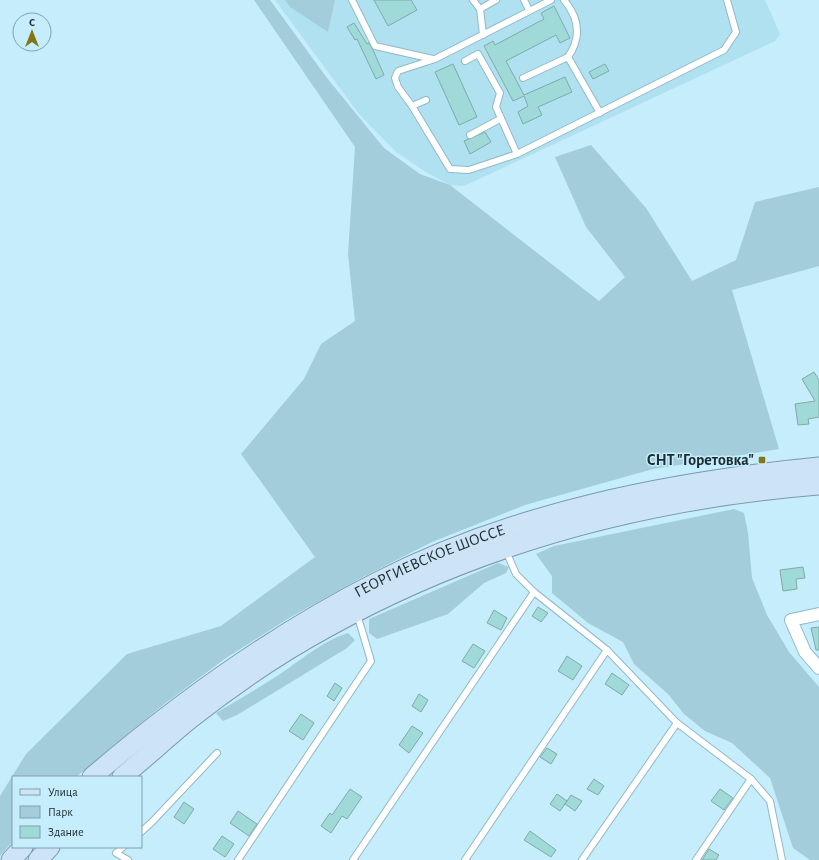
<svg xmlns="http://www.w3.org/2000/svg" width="819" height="860" viewBox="0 0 819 860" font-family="'Alegreya Sans',sans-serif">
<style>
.built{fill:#b0e1f1}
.green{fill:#a3cddb}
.building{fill:#9fdad9;stroke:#7faaa9}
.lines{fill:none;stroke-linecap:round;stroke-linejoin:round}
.service-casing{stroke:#92b9c6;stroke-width:8}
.minor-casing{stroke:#92b9c6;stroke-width:14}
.primary-casing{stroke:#7a98ae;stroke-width:21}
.service{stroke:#fff;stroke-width:6}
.minor{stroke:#fff;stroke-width:12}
.primary{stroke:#cde4f7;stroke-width:19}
.poi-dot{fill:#857517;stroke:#c5edfb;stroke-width:1.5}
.labels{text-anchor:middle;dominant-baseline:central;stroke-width:3;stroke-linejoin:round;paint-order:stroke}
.poi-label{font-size:16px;font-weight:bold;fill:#1c2c31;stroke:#c5edfb;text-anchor:end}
.street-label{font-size:16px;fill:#1c2c31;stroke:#c5edfb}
</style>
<rect width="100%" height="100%" fill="#c5edfb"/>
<path class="built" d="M275 0H765L780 34 775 41 464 186 450 185 424 171 395 151 359 114Z"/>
<g class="green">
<path d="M254 0H270L327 78 384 148 420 174 450 185 599 301 625 277 586 227 555 157 591 145 646 208 692 281 736 260 755 202 819 187V266L732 290 779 449 653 469 525 505 432 542 359 579 289 618 226 658 163 705 76 777H13V841L0 856V796L26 754 127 654 221 626 315 557 241 454 304 379 321 344 355 321 348 254 355 147Z"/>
<path d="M285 0H335L328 32 290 7Z"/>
<path d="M734 509 744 513 748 533 752 578 767 615 789 652 819 687V860H810L793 848 770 778 732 743 705 731 684 714 668 694 634 664 623 642 588 623 552 593V576L536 554 554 546Z"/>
<path d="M498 563 509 567 506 573 484 583 448 614 377 639 369 633V619Z"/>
<path d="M348 633 355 640 347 648 237 715 223 721 216 713C236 701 257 689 277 676 300 661 322 641 348 633Z"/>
</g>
<g class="building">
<path d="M374 0H411L417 10 388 26Z"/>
<path d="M554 6 570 38 560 43 556 35 506 61 524 95 565 77 572 92 538 107 542 115 523 124 518 112 528 106 524 96 513 101 484 46 493 41 495 45 544 19 541 13Z"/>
<path d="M354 23 367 44 369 43 373 50 384 75 376 79 357 39 355 40 347 27Z"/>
<path d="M453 64 477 117 459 125 435 72Z"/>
<path d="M605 64 609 71 593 79 589 72Z"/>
<path d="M485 132 491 142 470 154 464 141Z"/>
<path d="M814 372 819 380V417L808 419 809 424 798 425 795 404 815 401 802 379Z"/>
<path d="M803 567 805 578 796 579 797 589 783 591 780 570Z"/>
<path d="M538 607 548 613 541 622 532 616Z"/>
<path d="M494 610 507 618 501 630 487 623Z"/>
<path d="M819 627V650H816L811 628Z"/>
<path d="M473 644 485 651 474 668 462 661Z"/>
<path d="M567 656 582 666 573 680 558 671Z"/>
<path d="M612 673 629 685 622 695 605 684Z"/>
<path d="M335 683 342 688 334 701 327 696Z"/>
<path d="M419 694 428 700 421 712 412 706Z"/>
<path d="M301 714 314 723 303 740 289 731Z"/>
<path d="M412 726 423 733 409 753 399 745Z"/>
<path d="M547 748 557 754 551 764 540 757Z"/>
<path d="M594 779 604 786 598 795 587 789Z"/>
<path d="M350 789 362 797 347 819 342 816 331 833 321 826 330 813 332 815Z"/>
<path d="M720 789 733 798 724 810 711 801Z"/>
<path d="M557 794 567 801 560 811 550 804Z"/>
<path d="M571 795 582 801 575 811 565 804Z"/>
<path d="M184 802 194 809 184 824 174 817Z"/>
<path d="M238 811 257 824 249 836 230 823Z"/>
<path d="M530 831 556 850 551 857 524 840Z"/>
<path d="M222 836 234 844 225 857 213 849Z"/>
<path d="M709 849 719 855 716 860H702Z"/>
</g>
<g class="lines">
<defs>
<g id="service">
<path d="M352 0 375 46 433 59"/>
<path d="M473 0 480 9 483 35"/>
<path d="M524 0 529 10"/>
<path d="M551 0 435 59 398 71 395 78 398 87 412 106 450 169 469 170 517 154 724 50 736 32 727 0"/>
<path d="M564 0C579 18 582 37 568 57L600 113"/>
<path d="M480 9 496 0"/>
<path d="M465 61 478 54 500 93 496 107 517 154"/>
<path d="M523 78 568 57"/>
<path d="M412 106 426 100"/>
<path d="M470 135 500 119"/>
<path d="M506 551 516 574 534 592 607 650 677 723 751 779 770 801 782 860"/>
<path d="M141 832 152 822 217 753"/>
<path d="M123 847 116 853 128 860"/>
<path d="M238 860 371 661 357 614"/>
<path d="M353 860 534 592"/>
<path d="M465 860 607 650"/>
<path d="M582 860 677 723"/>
<path d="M696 860 751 779"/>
</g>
<path id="minor" d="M819 614 791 620 805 652 819 668"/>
<g id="primary">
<path id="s1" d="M92 777C181 701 274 634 379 581 515 512 668 482 819 467"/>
<path d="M122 777C145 758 167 738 190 719 233 685 280 653 328 627 481 542 645 499 819 485"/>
<path d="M11 860 23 847"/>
<path d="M38 860 50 847"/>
</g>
</defs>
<use href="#service" class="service-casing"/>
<use href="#minor" class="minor-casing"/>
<use href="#primary" class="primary-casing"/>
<use href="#service" class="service"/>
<use href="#minor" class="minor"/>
<use href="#primary" class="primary"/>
</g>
<rect class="poi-dot" x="758" y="456" width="8" height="8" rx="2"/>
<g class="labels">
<g class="poi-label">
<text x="754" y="460">СНТ "Горетовка"</text>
</g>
<g class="street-label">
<text stroke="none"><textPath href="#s1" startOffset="403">ГЕОРГИЕВСКОЕ ШОССЕ</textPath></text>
</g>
</g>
<rect x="12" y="776" width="130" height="72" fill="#c5edfb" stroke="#81a0aa"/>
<rect x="20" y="789" width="20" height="6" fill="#cde4f7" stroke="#81a0aa"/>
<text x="48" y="796" font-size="12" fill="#1c2c31">Улица</text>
<rect x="20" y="806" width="20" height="12" fill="#a3cddb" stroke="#81a0aa"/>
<text x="48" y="816" font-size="12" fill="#1c2c31">Парк</text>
<rect x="20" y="826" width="20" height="12" fill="#9fdad9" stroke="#81a0aa"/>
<text x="48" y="836" font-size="12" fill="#1c2c31">Здание</text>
<g transform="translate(32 32)"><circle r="19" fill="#c5edfb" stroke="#81a0aa"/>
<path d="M0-3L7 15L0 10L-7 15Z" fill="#857517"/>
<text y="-6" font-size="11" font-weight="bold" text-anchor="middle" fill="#1c2c31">С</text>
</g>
</svg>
